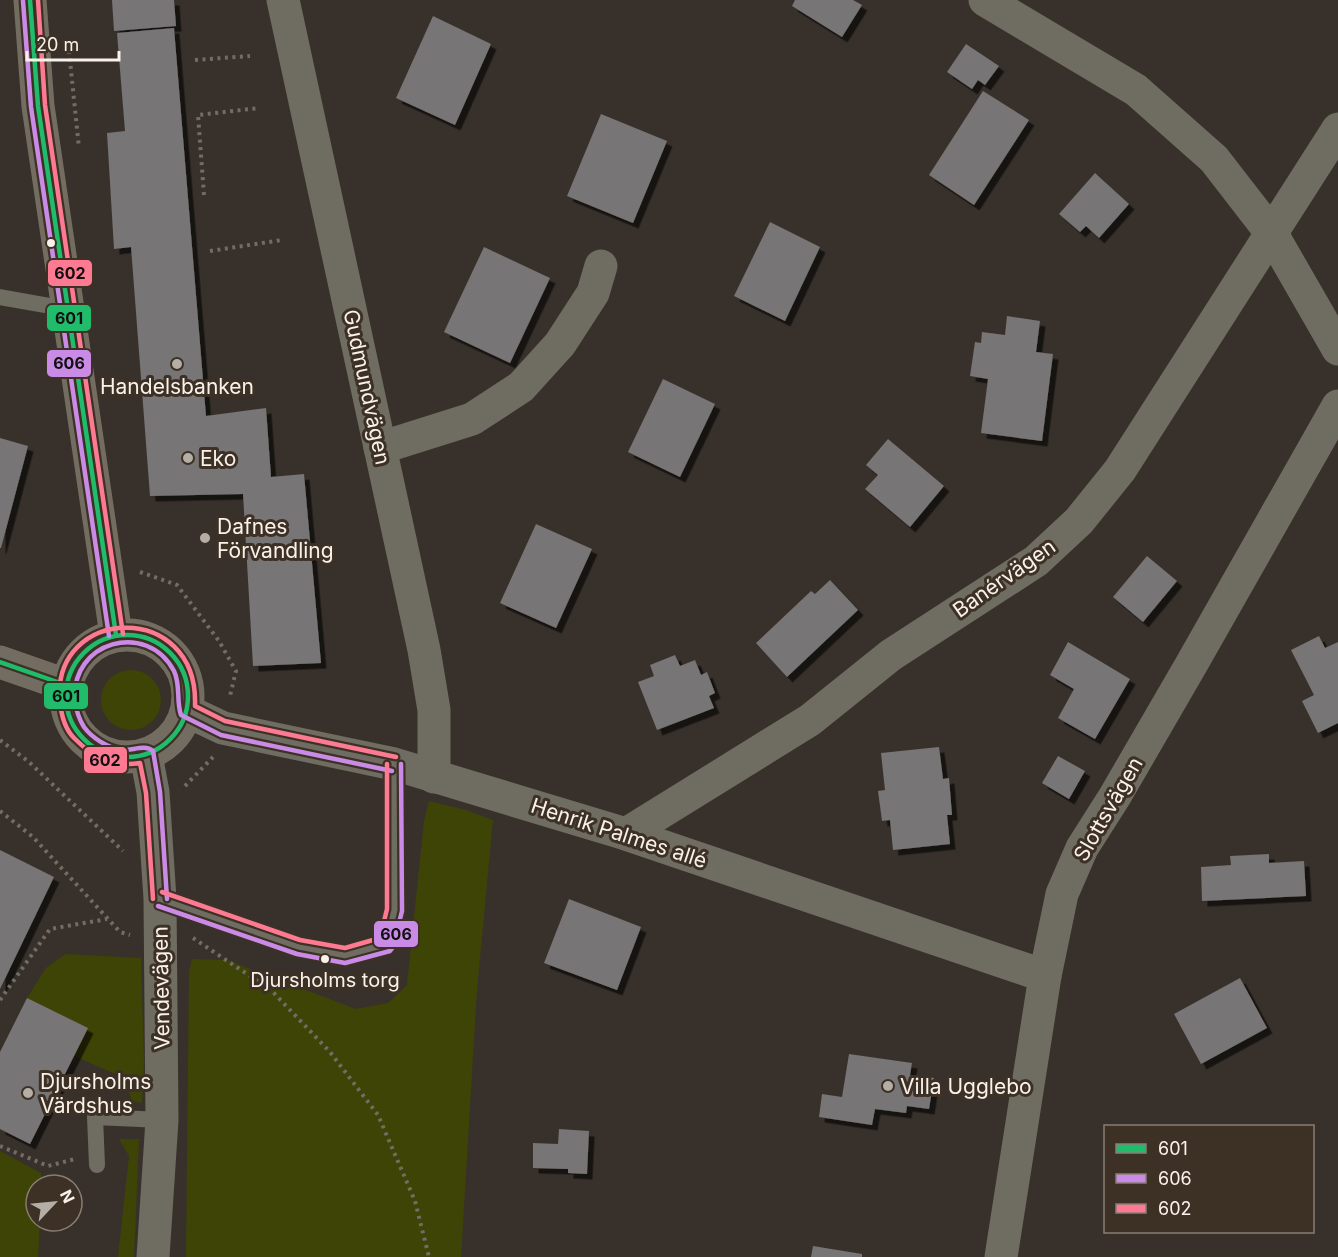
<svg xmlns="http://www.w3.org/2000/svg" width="1338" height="1257" viewBox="0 0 1338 1257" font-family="Inter,sans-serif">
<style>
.green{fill:#3e4406}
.building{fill:#777475;filter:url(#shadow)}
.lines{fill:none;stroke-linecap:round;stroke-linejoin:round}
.path{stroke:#716c64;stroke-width:4;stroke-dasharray:3 4.5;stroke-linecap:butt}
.lane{stroke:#6f6c61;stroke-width:16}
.street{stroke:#6f6c61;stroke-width:33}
.secondary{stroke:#736d61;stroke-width:33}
.bus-1-casing{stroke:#3d3126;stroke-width:9}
.bus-2-casing{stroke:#3d3126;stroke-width:9}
.bus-3-casing{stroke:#3d3126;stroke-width:9}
.bus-1{stroke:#20bc6c;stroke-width:4.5}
.bus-2{stroke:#ca8be6;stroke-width:4.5}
.bus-3{stroke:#fe7a93;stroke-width:4.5}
.bus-dot{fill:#f9f1ea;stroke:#3d3126;stroke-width:2}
.poi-dot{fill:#b5aea7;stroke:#3d3126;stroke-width:2}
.labels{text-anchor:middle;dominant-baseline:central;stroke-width:6;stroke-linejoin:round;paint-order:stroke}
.bus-label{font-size:20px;fill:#f9f1ea;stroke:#3d3126}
.poi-label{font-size:21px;fill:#f9f1ea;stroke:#3d3126;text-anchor:start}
.street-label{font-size:21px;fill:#f9f1ea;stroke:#3d3126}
.line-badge{stroke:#3d3126;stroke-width:2}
.pale-badge-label{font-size:16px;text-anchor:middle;font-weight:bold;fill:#111}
</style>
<defs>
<filter id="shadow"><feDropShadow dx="5.5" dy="5.5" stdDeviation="0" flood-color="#0009"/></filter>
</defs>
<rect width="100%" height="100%" fill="#38312b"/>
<g class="green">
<circle cx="131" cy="700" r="30"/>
<path d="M429 801 466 810 493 820 477 990 461 1257H186L189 972 192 959 227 960 356 1009 388 1003 407 985 424 821Z"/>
<path d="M66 954 141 958 144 1063 142 1103 132 1101 125 1078 74 1056 87 1028 27 998 46 968Z"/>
<path d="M119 1139H139L134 1257H118L129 1156Z"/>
<path d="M0 1151 41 1173V1185H36V1221H40L38 1257H0Z"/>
</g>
<g class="building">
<path d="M112 0H174L176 26 114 31Z"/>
<path d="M795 0H853L862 5 842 37 792 6Z"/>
<path d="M433 16 491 44 455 125 396 98Z"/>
<path d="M174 28 206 416 266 408 271 477 304 474 321 663 253 666 243 494 150 496 131 247 114 249 107 133 125 131 117 33Z"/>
<path d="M966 44 999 66 985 85 978 80 972 89 947 72Z"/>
<path d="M983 91 1029 120 974 205 929 175Z"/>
<path d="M601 114 667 141 633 223 567 196Z"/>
<path d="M1095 173 1129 204 1099 238 1086 226 1080 232 1059 214Z"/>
<path d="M770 222 820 247 785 321 734 296Z"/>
<path d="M484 247 550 278 510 363 444 332Z"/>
<path d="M1007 316 1040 321 1036 352 1053 354 1042 441 981 433 988 379 970 376 975 342 981 343 982 332 1005 335Z"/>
<path d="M663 379 715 404 680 477 628 452Z"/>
<path d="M0 438 28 446 1 548H0Z"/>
<path d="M888 439 944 486 910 527 865 489 878 475 866 465Z"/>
<path d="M536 524 592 549 556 628 500 603Z"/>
<path d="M1147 556 1177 581 1143 622 1113 597Z"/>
<path d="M830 580 858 610 787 677 756 643 811 591 815 594Z"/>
<path d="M1319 636 1325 648 1338 642V723L1318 733 1302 701 1314 695 1291 650Z"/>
<path d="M1068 642 1130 679 1095 739 1058 718 1074 689 1050 675Z"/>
<path d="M675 655 680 666 695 660 701 675 707 672 715 693 709 696 714 708 657 730 638 682 654 676 650 665Z"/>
<path d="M939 747 943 779 949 778 952 815H947L950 844 893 850 890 820 882 821 878 791 885 790 881 753Z"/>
<path d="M1058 756 1085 771 1069 799 1042 783Z"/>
<path d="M0 850 54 877 0 989Z"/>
<path d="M1269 854V863L1304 861 1306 896 1202 901 1201 867 1231 865 1230 856Z"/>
<path d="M569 899 641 927 617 990 544 963Z"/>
<path d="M1240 978 1267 1028 1201 1064 1174 1014Z"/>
<path d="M27 998 88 1028 30 1144 0 1129V1052Z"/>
<path d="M849 1054 912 1063 910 1075 934 1078 929 1109 907 1106 906 1113 875 1109 872 1125 819 1117 822 1094 842 1097Z"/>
<path d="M559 1129 589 1131 587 1174 568 1173V1169L533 1168V1143L558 1144Z"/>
<path d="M813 1246 862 1254V1257H811Z"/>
</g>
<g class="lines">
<g class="path">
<path d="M69 51 79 148"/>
<path d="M195 60 250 56"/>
<path d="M204 195 198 115 259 108"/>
<path d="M210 251 282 240"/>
<path d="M140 572 177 585 219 641 236 671 230 696"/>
<path d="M0 740 29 762 123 851"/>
<path d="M185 786 213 757"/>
<path d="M0 811 33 837 120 932 130 935"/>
<path d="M193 938 271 990 330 1052 378 1115 415 1201 429 1257"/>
<path d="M0 1000 50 929 107 919"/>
<path d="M0 1146 48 1166 75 1159"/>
</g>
<g class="lane">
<path d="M0 297 67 309"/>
<path d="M160 899 298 947 345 956 386 944 395 910 394 764"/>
<path d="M97 1165 95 1117 162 1120"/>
</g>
<g class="street">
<path d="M283 0 424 650 434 710V777"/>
<path d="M985 0 1136 90 1214 159 1272 234 1338 349"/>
<path d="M380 448 472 419 521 387 560 344 593 293 601 266"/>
<path d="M187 711 223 728 394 764 626 834 1045 976"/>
<path d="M146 755 153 792 160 899 162 1120 153 1257"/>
<path d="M626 834 810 720 891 655 1036 561 1079 521 1120 470 1338 129"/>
<path d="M1001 1257 1045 976 1062 894 1082 848 1115 796 1191 665 1338 406"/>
</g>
<g class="secondary">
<path d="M30 0 38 106 116 635"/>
<circle cx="127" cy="696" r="61"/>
<path d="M0 662 66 685"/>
</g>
<defs>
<g id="bus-1">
<path d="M30 0 38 106 116 635"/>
<circle cx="127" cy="696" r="61"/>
<path d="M0 662 66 685"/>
</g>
<g id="bus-2">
<path d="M23 1 31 107 109 636"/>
<path d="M167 899 160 792 153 751C145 744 132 751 122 750 108 748 92 738 84 727 79 719 76 709 75 701 70 641 147 620 174 671 181 686 176 701 181 715L221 735 392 771"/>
<path d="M158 906 297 954 345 963 390 951 393 947 402 911 401 764"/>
</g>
<g id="bus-3">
<path d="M38 0 45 105 123 634"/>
<path d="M162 892 300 940 345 948 380 938 387 909V764"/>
<path d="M153 899 146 793 140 763C112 767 94 758 74 738 65 729 61 713 60 701 51 606 199 599 195 706L225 721 396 757"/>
</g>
</defs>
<use href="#bus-1" class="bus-1-casing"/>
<use href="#bus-2" class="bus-2-casing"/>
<use href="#bus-3" class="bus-3-casing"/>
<use href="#bus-1" class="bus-1"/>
<use href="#bus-2" class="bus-2"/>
<use href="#bus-3" class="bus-3"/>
</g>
<g class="bus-dot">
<circle cx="51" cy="243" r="5"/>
<circle cx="325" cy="959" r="5"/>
</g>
<g class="poi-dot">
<circle cx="177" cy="364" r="6"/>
<circle cx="188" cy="458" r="6"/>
<circle cx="205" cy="538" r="6"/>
<circle cx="888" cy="1086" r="6"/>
<circle cx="28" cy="1093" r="6"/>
</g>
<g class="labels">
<g class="bus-label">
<text x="325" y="980">Djursholms torg</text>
</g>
<g class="poi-label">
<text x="177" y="386" text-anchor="middle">Handelsbanken</text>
<text x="200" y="458">Eko</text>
<text x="217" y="526">Dafnes<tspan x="217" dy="24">Förvandling</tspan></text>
<text x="40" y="1081">Djursholms<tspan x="40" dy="24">Värdshus</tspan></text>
<text x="900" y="1086">Villa Ugglebo</text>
</g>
<g class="street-label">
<text transform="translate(367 387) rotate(78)">Gudmundvägen</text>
<text transform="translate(1004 578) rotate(-35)">Banérvägen</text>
<text transform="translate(1108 809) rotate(-60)">Slottsvägen</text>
<text transform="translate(619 833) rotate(18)">Henrik Palmes allé</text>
<text transform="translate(161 988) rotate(-91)">Vendevägen</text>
</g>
</g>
<g class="line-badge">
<rect x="47" y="259" width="46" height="28" rx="6" fill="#fe7a93"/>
<rect x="46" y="304" width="46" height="28" rx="6" fill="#20bc6c"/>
<rect x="46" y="349" width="46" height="29" rx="6" fill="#ca8be6"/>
<rect x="43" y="682" width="46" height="28" rx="6" fill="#20bc6c"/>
<rect x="83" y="746" width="45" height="28" rx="6" fill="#fe7a93"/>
<rect x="373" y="920" width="46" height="28" rx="6" fill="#ca8be6"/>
</g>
<g class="pale-badge-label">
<text x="70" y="279">602</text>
<text x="69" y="324">601</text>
<text x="69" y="369">606</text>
<text x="66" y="702">601</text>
<text x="105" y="766">602</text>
<text x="396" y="940">606</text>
</g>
<rect x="1104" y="1125" width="210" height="108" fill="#3d3126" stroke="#887e74" stroke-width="1.5"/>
<rect x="1116" y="1144" width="30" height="9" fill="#20bc6c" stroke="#887e74" stroke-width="1.5"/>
<text x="1158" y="1155" font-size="18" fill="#f9f1ea">601</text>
<rect x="1116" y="1174" width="30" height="9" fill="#ca8be6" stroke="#887e74" stroke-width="1.5"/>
<text x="1158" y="1185" font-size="18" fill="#f9f1ea">606</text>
<rect x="1116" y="1204" width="30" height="9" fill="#fe7a93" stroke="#887e74" stroke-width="1.5"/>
<text x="1158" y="1215" font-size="18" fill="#f9f1ea">602</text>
<g transform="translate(54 1203) rotate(64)"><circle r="28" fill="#3d3126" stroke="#887e74" stroke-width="1.5"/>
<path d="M0-4.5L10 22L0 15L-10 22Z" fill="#b5aea7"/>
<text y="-9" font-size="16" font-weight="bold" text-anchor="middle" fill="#f9f1ea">N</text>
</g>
<path d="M27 51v9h92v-9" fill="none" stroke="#f9f1ea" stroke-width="3"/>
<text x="36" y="51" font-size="18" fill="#f9f1ea" stroke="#3d3126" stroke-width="4.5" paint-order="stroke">20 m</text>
</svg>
